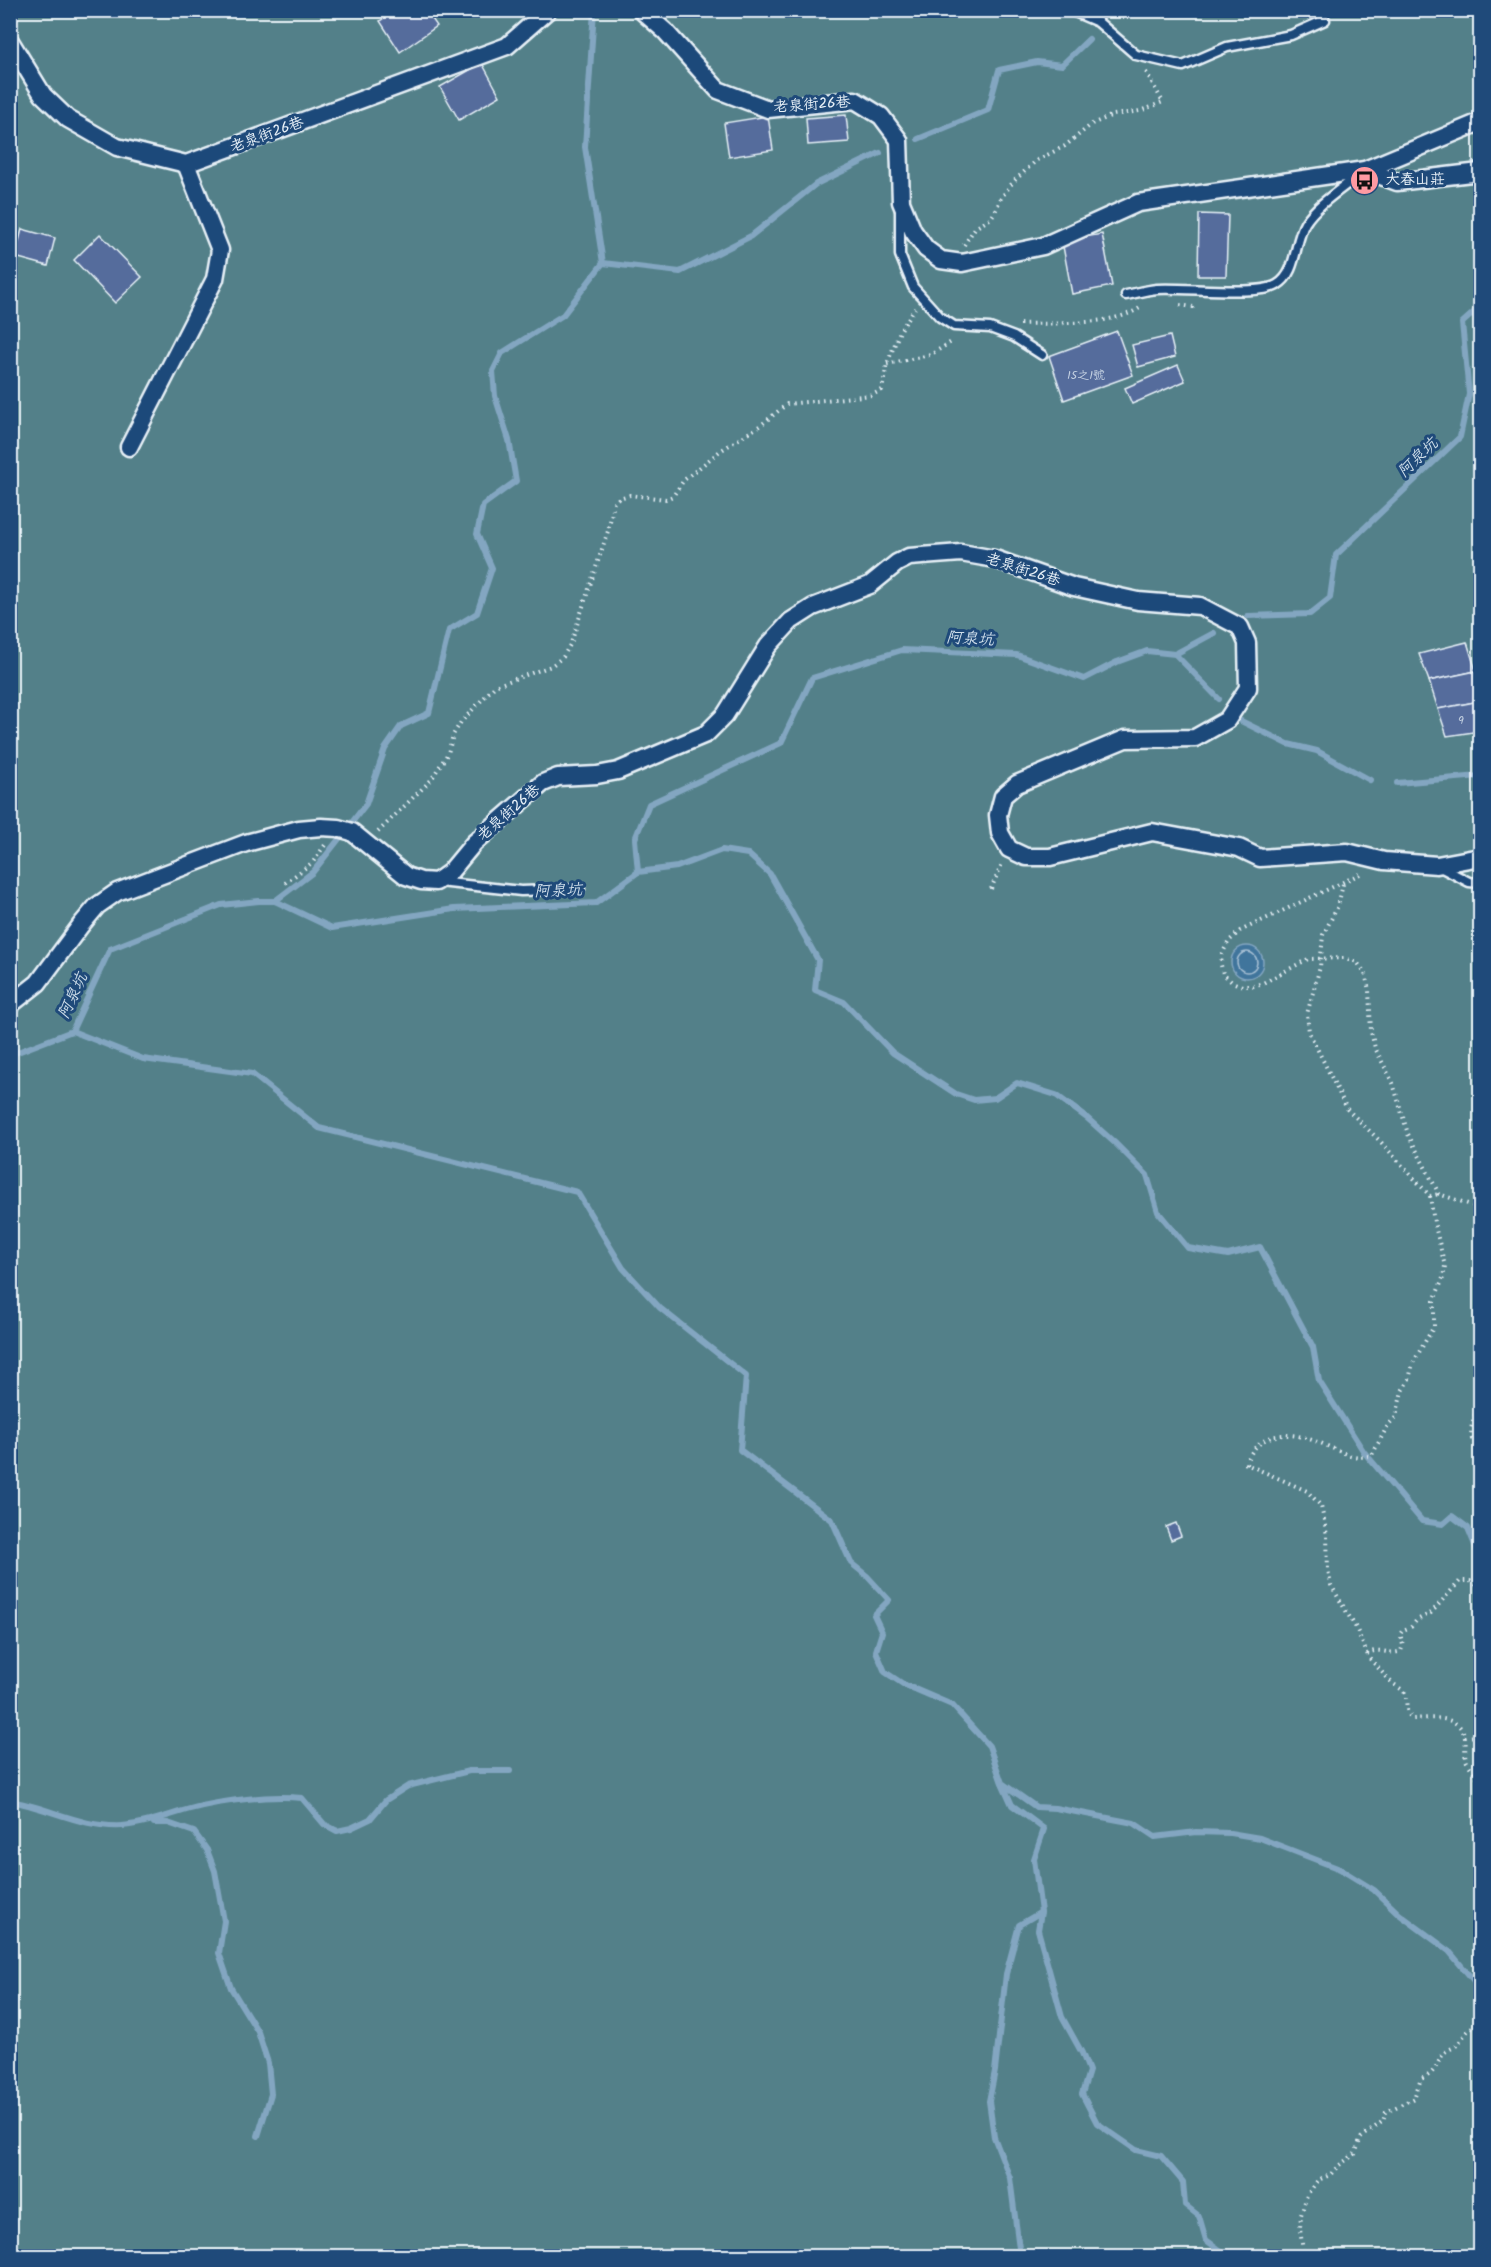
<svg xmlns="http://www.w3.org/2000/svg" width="1491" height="2267" viewBox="0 0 1491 2267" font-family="Kalam,'LXGW WenKai TC',sans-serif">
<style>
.green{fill:#528089;stroke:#9db8c0;stroke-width:1.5}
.water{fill:#40749c;stroke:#83a6c1;stroke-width:1.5}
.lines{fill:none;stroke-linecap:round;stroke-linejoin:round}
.shore{stroke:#a5bfd3;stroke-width:1.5}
.stream{stroke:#83a6c1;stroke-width:6}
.building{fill:#546c9c;stroke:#e8f1f8;stroke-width:1.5}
.lane-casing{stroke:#e8f1f8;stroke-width:13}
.street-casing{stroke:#e8f1f8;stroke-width:21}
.path{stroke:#e8f1f8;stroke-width:4;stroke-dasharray:1.5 4.5;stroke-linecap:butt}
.lane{stroke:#1f4a7a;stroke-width:8}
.street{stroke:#1f4a7a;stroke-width:16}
.labels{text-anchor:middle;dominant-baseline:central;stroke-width:6;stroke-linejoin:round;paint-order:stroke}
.number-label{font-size:12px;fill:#c3d0e1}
.street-label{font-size:15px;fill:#e8f1f8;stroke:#1f4a7a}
.poi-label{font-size:15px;fill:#e8f1f8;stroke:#1f4a7a;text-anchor:start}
.water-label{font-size:16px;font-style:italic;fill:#cfdeea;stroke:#1f4a7a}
</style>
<rect width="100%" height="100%" fill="#1f4a7a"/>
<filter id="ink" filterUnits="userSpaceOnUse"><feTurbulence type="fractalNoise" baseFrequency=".0167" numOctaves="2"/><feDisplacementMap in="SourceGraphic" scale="12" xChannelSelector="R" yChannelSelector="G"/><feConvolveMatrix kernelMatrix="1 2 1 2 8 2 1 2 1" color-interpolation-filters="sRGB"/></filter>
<g filter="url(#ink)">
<rect class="green" x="11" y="11" width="1469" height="2245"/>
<circle class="water" cx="1247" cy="962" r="16"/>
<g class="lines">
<circle class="shore" cx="1247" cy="962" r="10"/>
<g class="stream">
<path d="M918 139 988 110 999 70 1037 62 1062 65 1089 39"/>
<path d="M603 263 680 272 751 236 816 184 880 153"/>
<path d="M1248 616 1310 614 1330 598 1336 555 1460 437 1469 394 1462 323 1480 307"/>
<path d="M1175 654 1219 699"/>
<path d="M1241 721 1288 744 1317 751 1370 780"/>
<path d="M1397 783 1480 776"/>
<path d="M353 821 366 804 385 749 401 726 429 713 449 630 477 613 492 568 477 534 483 505 516 481 509 440 495 396 493 371 502 353 563 315 603 263 585 147 594 10"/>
<path d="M638 872 677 867 722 850 748 854 770 874 818 960 815 990 844 1002 893 1053 956 1094 974 1100 995 1098 1017 1083 1056 1095 1087 1118 1116 1144 1147 1175 1158 1212 1188 1248 1228 1255 1260 1247 1313 1347 1319 1381 1364 1452 1422 1521 1443 1524 1452 1516 1468 1528 1477 1550 1480 1553"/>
<path d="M275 901 313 872 339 839"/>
<path d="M72 1031 143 1059 252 1074 319 1128 577 1192 623 1268 660 1308 746 1376 740 1450 832 1520 851 1563 867 1576 889 1600 874 1615 882 1632 876 1651 885 1672 903 1684 952 1705 989 1746 1002 1783 1036 1807 1055 1808 1134 1823 1155 1837 1196 1832 1230 1833 1260 1838 1340 1869 1374 1890 1399 1914 1449 1951 1480 1988"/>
<path d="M10 1055 72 1031 110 949 221 905 259 901H275L332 928 454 909 596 903 638 872 635 839 649 804 781 743 812 678 902 650 1017 655 1084 679 1117 662 1147 651 1175 654 1214 633"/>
<path d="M1003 1785 1012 1805 1044 1829 1034 1859 1041 1912 1038 1930 1062 2017 1082 2053 1089 2071 1082 2094 1097 2123 1136 2150 1161 2156 1183 2182 1185 2205 1199 2216 1206 2240 1228 2256"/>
<path d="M10 1801C48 1807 82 1828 122 1826 150 1824 174 1812 202 1806 232 1800 271 1795 302 1798L324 1824 337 1831 351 1828 370 1819 386 1800 408 1786 469 1771H510"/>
<path d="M154 1823H168L194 1832 207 1850 215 1871 224 1921 219 1953 231 1988 258 2032 268 2063 271 2094 258 2136"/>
<path d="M1020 2256 1010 2178 994 2137 989 2101 995 2071 1006 1974 1019 1925 1041 1912"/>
</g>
</g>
<g class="building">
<path d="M395 10H426L437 26 400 52 380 21Z"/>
<path d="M482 63 500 96 459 120 440 87Z"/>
<path d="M846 115 849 142 808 145 806 118Z"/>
<path d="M768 116 773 150 729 157 724 123Z"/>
<path d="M1199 214 1228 215 1226 276H1198Z"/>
<path d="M22 229 55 238 48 266 15 257Z"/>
<path d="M100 234 142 277 115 303 74 260Z"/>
<path d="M1102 234 1112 286 1072 294 1062 241Z"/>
<path d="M1117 331 1133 375 1064 400 1049 356Z"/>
<path d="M1170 336 1175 357 1138 367 1132 345Z"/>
<path d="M1178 365 1185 381 1132 404 1125 388Z"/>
<path d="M1467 642 1476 671 1429 681 1419 654Z"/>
<path d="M1476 671 1480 687V701L1438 709 1429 681Z"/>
<path d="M1480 701V731L1447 736 1438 709Z"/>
<path d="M1176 1523 1181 1536 1171 1540 1166 1527Z"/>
</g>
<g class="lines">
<defs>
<g id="lane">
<path d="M1070 10 1098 22 1136 55 1183 66 1227 47 1291 35 1325 20 1316 10"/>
<path d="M1002 12 1013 10"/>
<path d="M900 212V255L913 287 940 317 954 326 990 328 1014 337 1042 355"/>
<path d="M1126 295C1136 293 1147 290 1157 289 1184 287 1258 296 1277 285 1297 274 1294 242 1305 223 1316 205 1343 188 1360 174"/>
<path d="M1440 867 1469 882 1480 883"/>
<path d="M439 882 521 891 580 889"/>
</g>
<g id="street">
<path d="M641 10 665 31 718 90 768 109 855 100 881 116 899 140 901 202 913 231 926 249 941 260 962 263 1043 246 1138 203 1365 170 1480 122"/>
<path d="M10 41 43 95 68 119 117 147 186 164 507 46 548 10"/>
<path d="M1365 170 1397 182 1480 172"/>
<path d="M129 447 215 279 220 250 186 164"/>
<path d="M10 1005 38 983 81 925 97 906 117 892 246 843 299 829 321 827 338 828 352 832 406 876 421 881 436 882 450 872 474 843 543 783 558 777 597 775 618 771 706 734 725 715 768 646 791 621 813 607 870 585 897 563 909 557 961 553 995 559 1074 587 1138 601 1200 606 1240 627 1247 643 1248 688 1227 720 1195 738 1125 739 1017 784 1003 796 998 815 1000 833 1009 849 1026 857H1050L1152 832 1239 848 1260 858 1347 852 1384 861 1437 865 1480 857"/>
</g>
</defs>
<use href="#lane" class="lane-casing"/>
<use href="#street" class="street-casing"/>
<g class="path">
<path d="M964 245 975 228 990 219 995 212 1001 198 1013 182 1037 160 1065 146 1092 124 1113 115 1140 111 1163 102 1146 72"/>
<path d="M1180 305 1193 307 1194 304"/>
<path d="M1020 324C1052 323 1116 326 1141 307"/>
<path d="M887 364 930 355 953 341"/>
<path d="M378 832 431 780 448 753 453 735 461 722 495 686 551 666 563 657 571 643 608 531 614 503 619 498 630 495 666 499 673 496 684 480 720 451 761 425 787 404 872 395 882 390 887 364 900 331 915 308"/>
<path d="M1360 874 1240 931 1229 941 1222 954 1221 965 1223 974 1232 982 1242 986H1253L1263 983 1308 959 1344 958 1357 962 1365 973 1369 990 1371 1032 1375 1048 1393 1083 1408 1134 1439 1194 1480 1208"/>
<path d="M285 883 313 862 325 845"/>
<path d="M1343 884 1338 906 1323 935 1320 967 1307 1014 1309 1032 1347 1109 1380 1141 1430 1196 1439 1194"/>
<path d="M991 889 1002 864"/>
<path d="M1430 1196 1434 1222 1445 1266 1443 1278 1434 1301V1326L1413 1363 1409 1379 1402 1391 1396 1417 1388 1425 1372 1455C1354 1462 1333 1447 1315 1441 1287 1430 1257 1432 1246 1464L1307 1491 1321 1506 1327 1535 1328 1570 1331 1585 1356 1628 1369 1658 1392 1683 1404 1691C1409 1702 1403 1711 1413 1719 1430 1718 1461 1714 1465 1738 1467 1747 1463 1753 1467 1762 1471 1768 1476 1775 1480 1781"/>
<path d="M1480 1385C1479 1391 1480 1399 1478 1405 1475 1417 1469 1426 1472 1439L1480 1444"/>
<path d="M1367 1654C1379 1646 1389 1656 1401 1651L1403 1645 1400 1634 1403 1630 1411 1627 1417 1620 1431 1613 1460 1581H1470L1480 1587"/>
<path d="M1465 1737 1480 1736"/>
<path d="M1301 2256 1303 2251 1300 2229 1301 2215 1307 2195 1318 2180 1330 2175 1338 2166 1355 2154 1361 2138 1383 2121 1386 2112 1414 2098 1421 2079C1438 2072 1435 2064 1445 2052 1449 2049 1454 2048 1457 2045 1464 2037 1469 2025 1480 2024"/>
</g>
<use href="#lane" class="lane"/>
<use href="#street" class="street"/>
</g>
</g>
<defs>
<symbol id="bus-disc" viewBox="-11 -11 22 22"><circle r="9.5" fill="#ff9aa2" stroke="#1f4a7a"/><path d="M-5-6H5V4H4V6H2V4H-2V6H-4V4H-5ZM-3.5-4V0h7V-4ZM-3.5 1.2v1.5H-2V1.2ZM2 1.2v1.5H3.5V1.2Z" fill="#111"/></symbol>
</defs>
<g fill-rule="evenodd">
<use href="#bus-disc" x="1348" y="164" width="33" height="33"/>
</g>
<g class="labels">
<g class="number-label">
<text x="1086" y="375">15之1號</text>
<text x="1461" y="720">9</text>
</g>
<g class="street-label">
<text transform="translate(812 105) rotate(-4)">老泉街26巷</text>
<text transform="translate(267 135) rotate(-20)">老泉街26巷</text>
<text transform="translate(1023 570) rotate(18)">老泉街26巷</text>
<text transform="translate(509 813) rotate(-41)">老泉街26巷</text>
</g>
<g class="poi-label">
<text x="1385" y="180">大春山莊</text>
</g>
<g class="water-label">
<text transform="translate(1418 458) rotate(-44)">阿泉坑</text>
<text transform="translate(970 639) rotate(3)">阿泉坑</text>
<text transform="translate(558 891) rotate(-2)">阿泉坑</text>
<text transform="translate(73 996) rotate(-65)">阿泉坑</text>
</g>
</g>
<rect width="1491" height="2267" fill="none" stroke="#1f4a7a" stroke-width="36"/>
<rect x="18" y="18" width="1455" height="2231" fill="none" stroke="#e8f1f8" stroke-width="2" filter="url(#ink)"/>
</svg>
